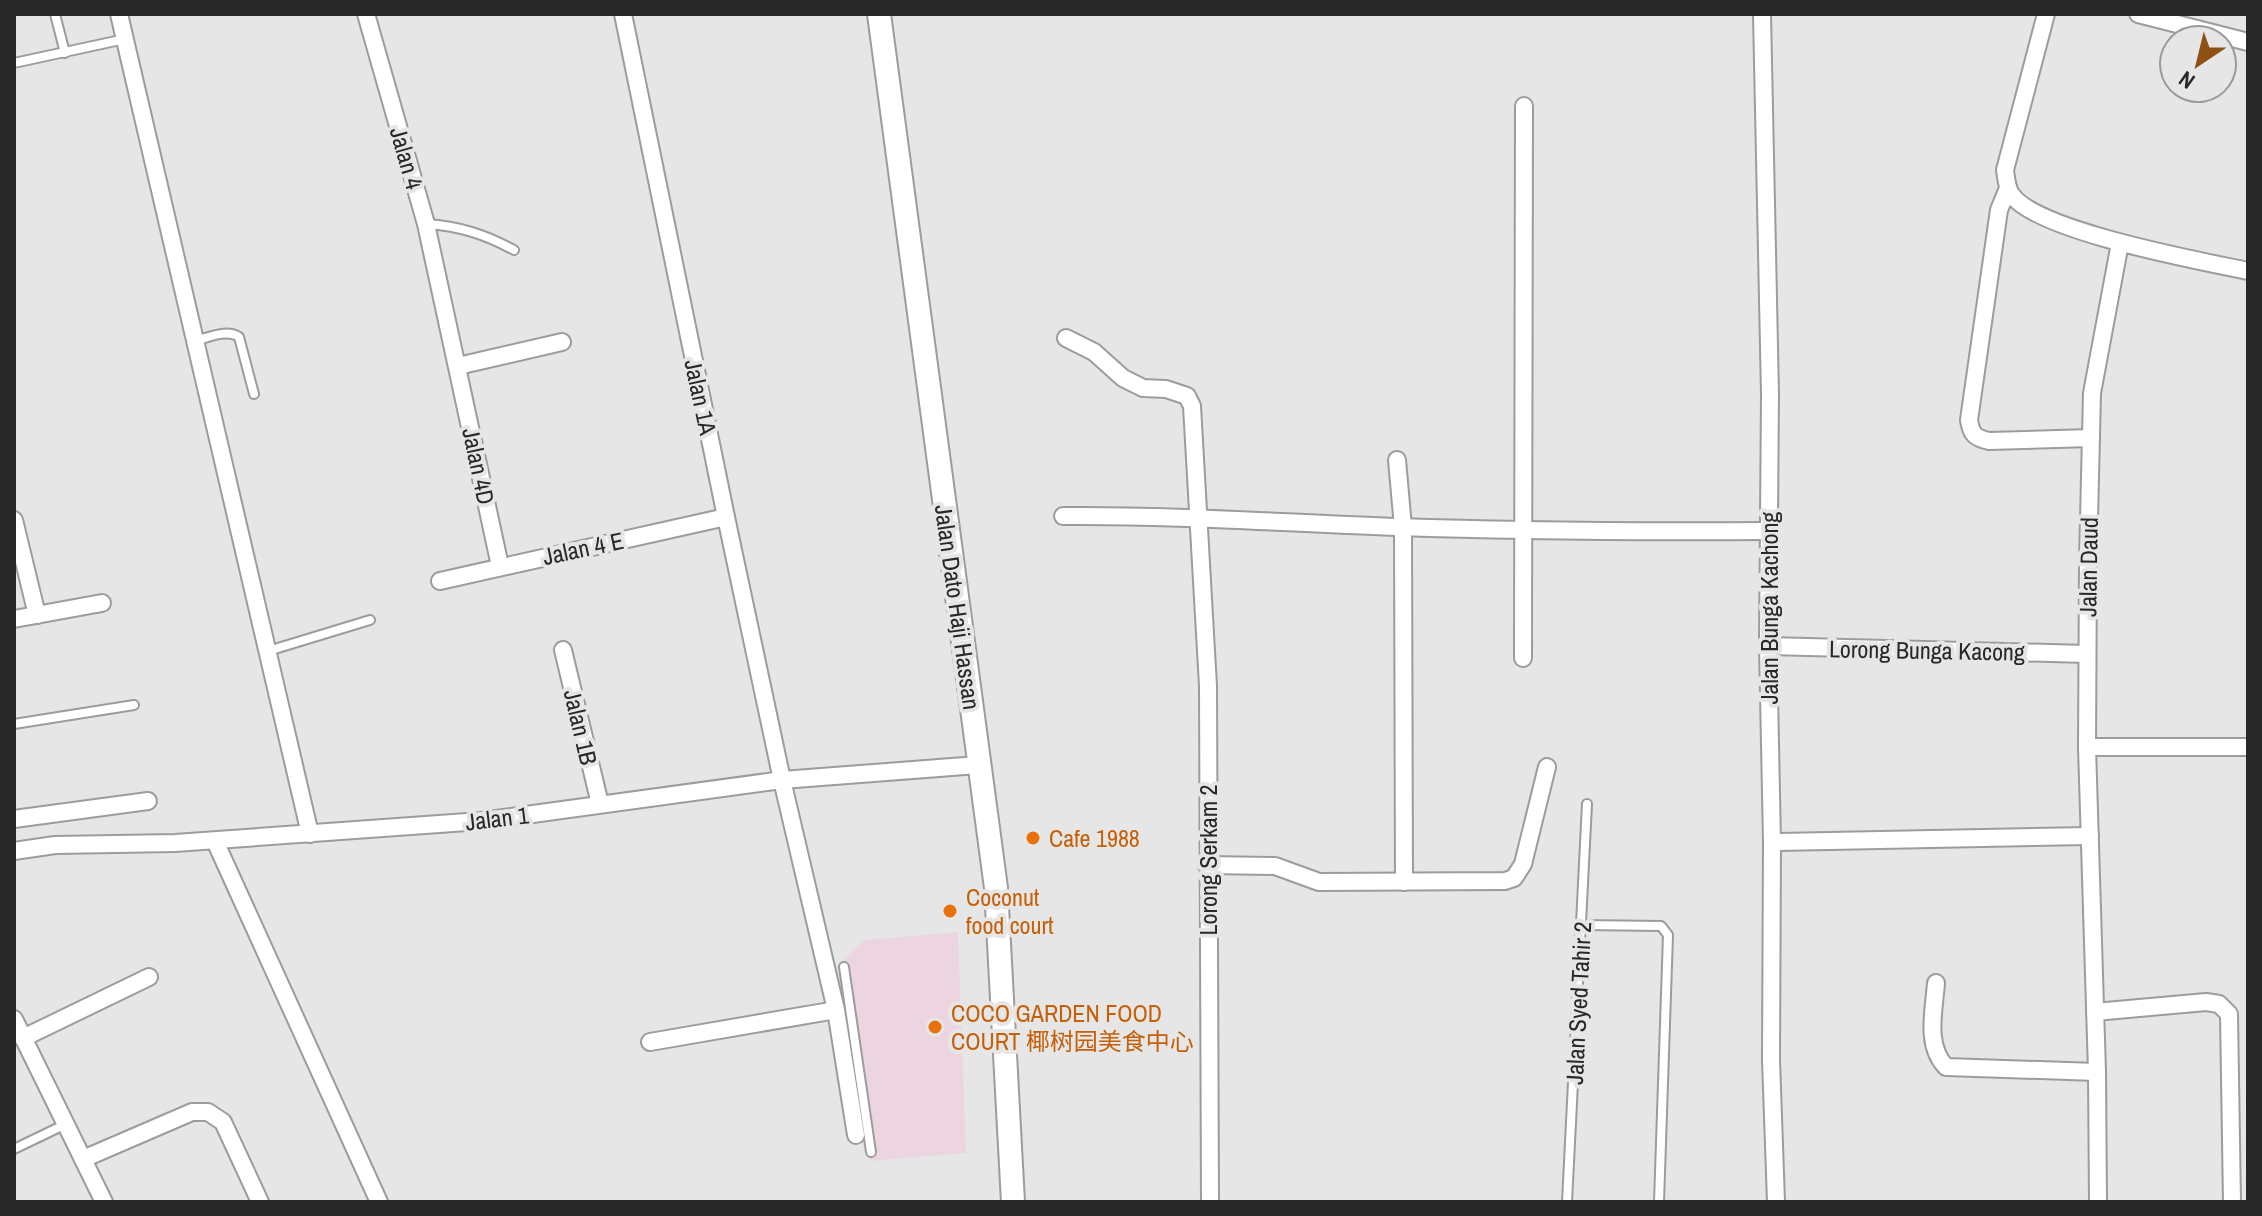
<svg xmlns="http://www.w3.org/2000/svg" width="2262" height="1216" viewBox="0 0 2262 1216" font-family="'Archivo Narrow','Noto Sans SC',sans-serif">
<style>
.commercial{fill:#ecd5e0}
.lines{fill:none;stroke-linecap:round;stroke-linejoin:round}
.lane-casing{stroke:#9c9c9e;stroke-width:12}
.street-casing{stroke:#9c9c9e;stroke-width:20}
.secondary-casing{stroke:#9c9c9e;stroke-width:26}
.lane{stroke:#fff;stroke-width:8}
.street{stroke:#fff;stroke-width:16}
.secondary{stroke:#fff;stroke-width:22}
.food-dot{fill:#e8710a;stroke:#e6e6e7;stroke-width:3}
.labels{text-anchor:middle;dominant-baseline:central;stroke-width:8;stroke-linejoin:round;paint-order:stroke}
.street-label{font-size:24px;fill:#282829;stroke:#e6e6e7}
.food-label{font-size:24px;fill:#c56008;stroke:#e6e6e7;text-anchor:start}
</style>
<rect width="100%" height="100%" fill="#e6e6e7"/>
<path class="commercial" d="M958 932 966 1153 870 1161 840 963 865 940Z"/>
<g class="lines">
<defs>
<g id="lane">
<path d="M55 14 65 53"/>
<path d="M14 63 125 39"/>
<path d="M426 224C459 226 484 234 514 250"/>
<path d="M195 341C209 337 227 329 239 337L254 394"/>
<path d="M268 651 370 620"/>
<path d="M14 724 134 705"/>
<path d="M1582 925 1661 926 1668 935 1659 1202"/>
<path d="M844 967 871 1152"/>
<path d="M14 1149 66 1124"/>
<path d="M1567 1202 1587 804"/>
</g>
<g id="street">
<path d="M119 14 310 834"/>
<path d="M366 14 426 224 500 566"/>
<path d="M623 14 726 517 782 780 836 1010 856 1135"/>
<path d="M1762 14 1770 394 1768 646 1772 842 1771 1060 1776 1202"/>
<path d="M2046 14 2005 170C2006 178 2007 188 2011 194 2035 231 2201 261 2248 271"/>
<path d="M2138 14 2248 42"/>
<path d="M2008 188 1999 210 1969 420C1971 434 1975 438 1989 441L2091 438"/>
<path d="M1066 338 1094 352 1123 378 1143 388 1166 389 1187 396 1192 406 1208 686 1210 1202"/>
<path d="M458 366 562 342"/>
<path d="M1397 460 1403 527 1404 882"/>
<path d="M1063 516C1175 515 1286 523 1398 527 1521 531 1645 532 1769 531"/>
<path d="M14 520 37 615"/>
<path d="M440 581 726 517"/>
<path d="M14 619 102 603"/>
<path d="M1768 646 2087 654"/>
<path d="M563 650 600 804"/>
<path d="M1523 658 1524 106"/>
<path d="M2087 747H2248"/>
<path d="M14 819 148 801"/>
<path d="M215 841 379 1202"/>
<path d="M1772 842 2090 836"/>
<path d="M14 851 55 845 175 843 481 821 782 780 978 765"/>
<path d="M1207 865 1275 866 1319 882 1505 881 1514 878 1523 864 1547 767"/>
<path d="M1936 983C1934 1011 1925 1045 1946 1067L2097 1072"/>
<path d="M2095 1012 2206 1002 2219 1004 2229 1014 2232 1202"/>
<path d="M14 1019 104 1202"/>
<path d="M23 1038 149 977"/>
<path d="M650 1042 836 1010"/>
<path d="M83 1159 192 1112H208L223 1122 260 1202"/>
<path d="M2098 1202 2097 1072 2087 747 2088 562 2092 393 2120 243"/>
</g>
<path id="secondary" d="M879 14 996 888 1013 1202"/>
</defs>
<use href="#lane" class="lane-casing"/>
<use href="#street" class="street-casing"/>
<use href="#secondary" class="secondary-casing"/>
<use href="#lane" class="lane"/>
<use href="#street" class="street"/>
<use href="#secondary" class="secondary"/>
</g>
<g class="food-dot">
<circle cx="1033" cy="838" r="8"/>
<circle cx="950" cy="911" r="8"/>
<circle cx="935" cy="1027" r="8"/>
</g>
<g class="labels">
<g class="street-label">
<text transform="translate(407 158) rotate(74)">Jalan 4</text>
<text transform="translate(701 397) rotate(78)">Jalan 1A</text>
<text transform="translate(479 466) rotate(78)">Jalan 4D</text>
<text transform="translate(583 548) rotate(-12)">Jalan 4 E</text>
<text transform="translate(2088 567) rotate(-89)">Jalan Daud</text>
<text transform="translate(958 607) rotate(82)">Jalan Dato Haji Hassan</text>
<text transform="translate(1769 608) rotate(-90)">Jalan Bunga Kachong</text>
<text transform="translate(1927 650) rotate(1)">Lorong Bunga Kacong</text>
<text transform="translate(581 727) rotate(77)">Jalan 1B</text>
<text transform="translate(497 818) rotate(-7)">Jalan 1</text>
<text transform="translate(1208 860) rotate(-90)">Lorong Serkam 2</text>
<text transform="translate(1578 1003) rotate(-87)">Jalan Syed Tahir 2</text>
</g>
<g class="food-label">
<text x="1049" y="838">Cafe 1988</text>
<text x="966" y="897">Coconut<tspan x="966" dy="28">food court</tspan></text>
<text x="951" y="1013">COCO GARDEN FOOD<tspan x="951" dy="28">COURT 椰树园美食中心</tspan></text>
</g>
</g>
<rect width="2262" height="1216" fill="none" stroke="#282829" stroke-width="32"/>
<g transform="translate(2198 64) rotate(215)"><circle r="38" fill="#e6e6e7" stroke="#9a9a9b" stroke-width="2"/>
<path d="M0-6L14 30L0 20L-14 30Z" fill="#8e5113"/>
<text y="-12" font-size="22" font-weight="bold" text-anchor="middle" fill="#282829">N</text>
</g>
</svg>
